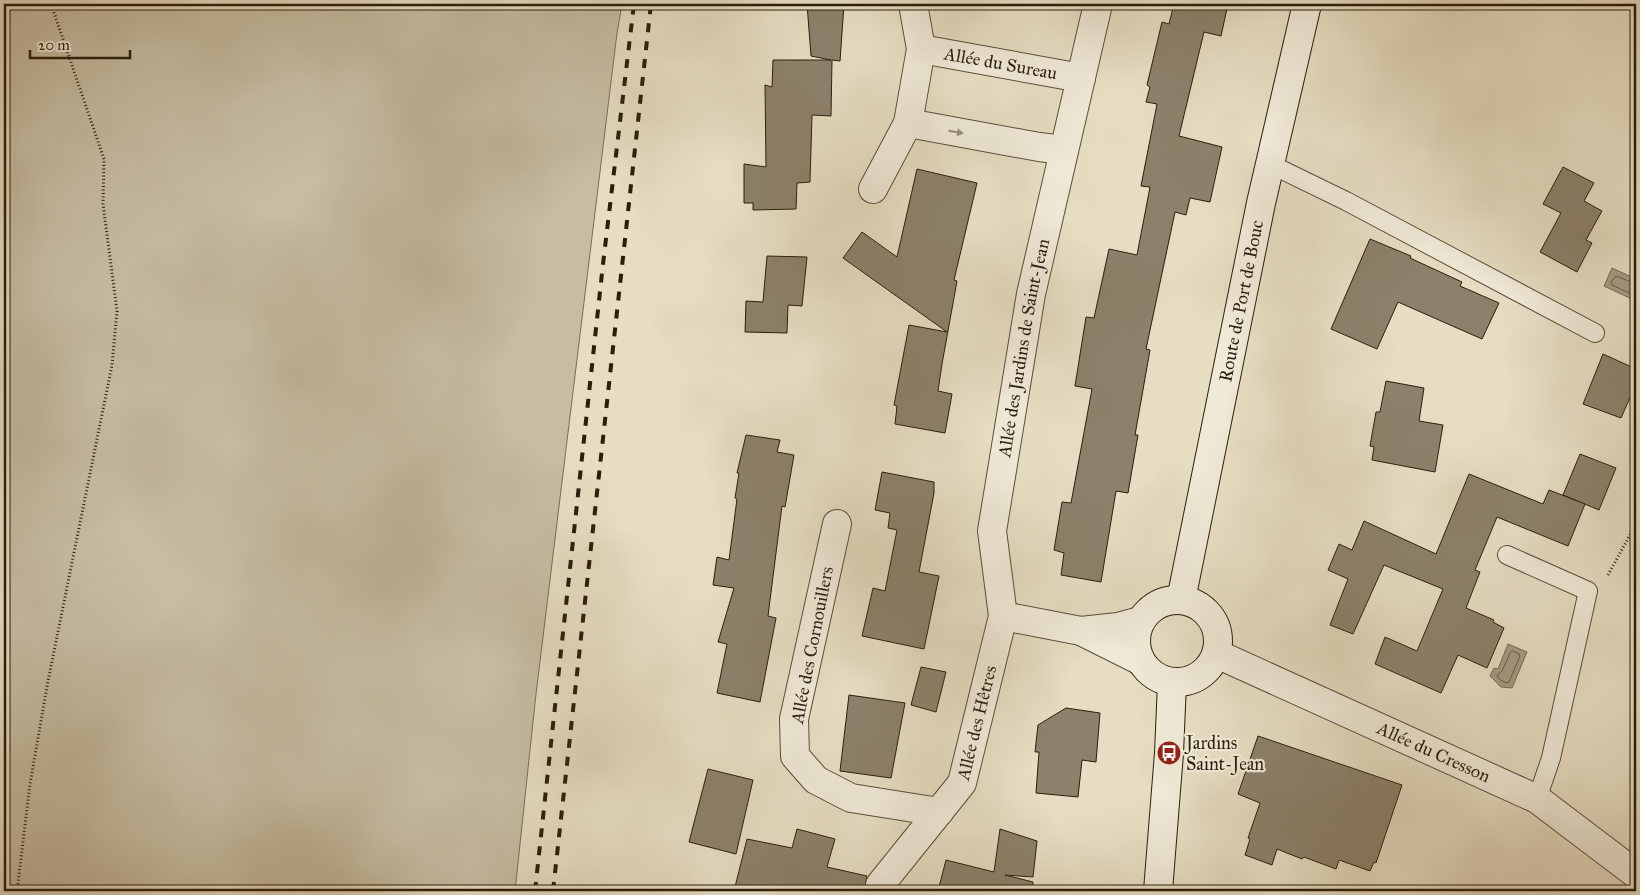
<svg xmlns="http://www.w3.org/2000/svg" width="1640" height="895" viewBox="0 0 1640 895" font-family="'IM FELL Great Primer',serif">
<style>
.green{fill:#c6bda3;stroke:#786e58}
.water{fill:#a69c84;stroke:#756a54}
.lines{fill:none;stroke-linecap:round;stroke-linejoin:round}
.shore{stroke:#685d48;stroke-width:1}
.building{fill:#8c816b;stroke:#2b1e0c}
.service-casing{stroke:#5a4e3a;stroke-width:20}
.minor-casing{stroke:#5a4e3a;stroke-width:30}
.secondary-casing{stroke:#2b1e0c;stroke-width:30}
.path{stroke:#2b1e0c;stroke-width:3;stroke-dasharray:1 2.5;stroke-linecap:butt}
.service{stroke:#efe9d7;stroke-width:18}
.minor{stroke:#efe9d7;stroke-width:28}
.secondary{stroke:#efe9d7;stroke-width:28}
.rail{stroke:#2b1e0c;stroke-width:4;stroke-dasharray:9 9;stroke-linecap:butt}
.oneway{fill:#978e7c}
.labels{text-anchor:middle;dominant-baseline:central;stroke-width:4.5;stroke-linejoin:round;paint-order:stroke}
.street-label{font-size:18px;fill:#2b1e0c;stroke:#efe9d7}
.poi-label{font-size:18px;fill:#2b1e0c;stroke:#efe9d7;text-anchor:start}
</style>
<rect width="100%" height="100%" fill="#e6ddc2"/>
<filter id="stains"><feTurbulence type="fractalNoise" baseFrequency=".004" numOctaves="4"/><feColorMatrix values="0 0 0 0 .2 0 0 0 0 .09 0 0 0 0 .02 0 0 0 .5 -.17"/></filter>
<radialGradient id="worn" r=".72"><stop offset=".6" stop-color="#630" stop-opacity="0"/><stop offset="1" stop-color="#630" stop-opacity=".3"/></radialGradient>
<path class="green" d="M4 4H622L617 33 536 694 515 891H4Z"/>
<g class="water">
<path d="M1612 268 1636 279V301L1604 286Z"/>
<path d="M1508 644 1527 652 1512 688 1501 687 1490 676 1494 668 1498 669Z"/>
</g>
<g class="lines">
<g class="shore">
<path d="M1636 284 1616 276 1611 282 1612 285 1636 296"/>
<path d="M1513 651 1519 654 1520 656 1509 682 1506 683 1499 679 1497 675 1502 671 1510 653Z"/>
</g>
</g>
<g class="building">
<path d="M807 4H844L840 61 832 60 831 116 812 115 810 182 797 183 796 209 753 210V203H744V164L766 167 765 85 772 87 773 60H831L811 56Z"/>
<path d="M1174 4H1228L1221 36 1204 32 1179 136 1222 147 1210 202 1190 198 1186 215 1175 212 1146 349 1150 350 1135 435H1138L1128 493 1116 491 1101 582 1061 575 1064 553 1054 550 1062 502 1071 503 1092 389 1075 386 1086 317 1094 318 1109 249 1137 255 1150 187 1141 186 1157 104 1146 102 1150 87 1147 85 1162 22 1169 24Z"/>
<path d="M1563 167 1594 183 1584 201 1602 211 1586 240 1592 243 1577 272 1540 252 1561 213 1543 204Z"/>
<path d="M917 169 977 183 954 280 957 281 942 364 938 391 952 394 945 433 895 424 897 406 894 405 909 325 947 332 843 258 862 232 897 257Z"/>
<path d="M1370 239 1411 256 1410 258 1462 282 1460 286 1499 303 1482 339 1398 302 1377 349 1331 329Z"/>
<path d="M767 256 807 257 802 306 788 305 787 333 745 332 746 301 763 302Z"/>
<path d="M1603 354 1636 369V384L1621 418 1583 404Z"/>
<path d="M1386 381 1424 388 1419 421 1443 425 1435 472 1372 460 1374 447 1370 446 1376 412H1380Z"/>
<path d="M746 435 780 440 777 452 794 455 785 507 782 506 768 616 776 618 760 702 717 693 727 644 718 642 734 588 713 585 717 557 729 560 737 499 735 498 739 473H737Z"/>
<path d="M1580 454 1616 468 1599 510 1563 495Z"/>
<path d="M882 472 934 482V493L919 572 939 576 924 649 862 636 873 588 885 591 897 530 888 528 890 513 875 510Z"/>
<path d="M1469 474 1543 504 1549 490 1585 504 1568 546 1497 517 1475 570 1480 572 1466 608 1494 620 1493 622 1504 628 1487 668 1458 655 1441 693 1375 664 1385 637 1417 651 1443 589 1384 565 1353 634 1330 625 1348 579 1328 570 1339 544 1352 550 1364 521 1436 554Z"/>
<path d="M921 667 946 672 936 712 911 705Z"/>
<path d="M849 695 905 703 891 778 840 771Z"/>
<path d="M1066 708 1100 713 1096 762 1082 760 1078 797 1036 793 1039 752H1035L1038 725Z"/>
<path d="M1258 736 1402 785 1376 863 1374 862 1370 871 1339 860 1336 869 1304 857 1302 859 1277 849 1272 865 1245 855 1250 839 1248 838 1260 803 1238 794Z"/>
<path d="M708 769 753 780 736 854 689 842Z"/>
<path d="M797 829 835 839 827 867 867 876 864 891H734L747 839 792 848Z"/>
<path d="M1000 829 1037 841 1033 877 1005 875 1033 882 1032 891H938L946 860 994 872Z"/>
</g>
<g class="lines">
<defs>
<g id="service">
<path d="M1270 164 1346 201 1595 333"/>
<path d="M1507 555 1588 591 1551 758 1537 799"/>
</g>
<g id="minor">
<path id="s1" d="M921 49 1081 78"/>
<path d="M908 123 1039 147 1064 150"/>
<path d="M873 189 908 123 921 49 913 4"/>
<path d="M837 524 794 719 795 756 816 780 851 798 939 812"/>
<path id="s2" d="M1081 631 1003 616 992 531 1031 294 1098 4"/>
<path id="s3" d="M1217 654 1537 799 1636 874"/>
<path d="M1139 660 1081 631 1118 627 1140 621"/>
<path id="s4" d="M879 891 880 885 962 783 1003 616"/>
</g>
<g id="secondary">
<circle cx="1177" cy="641" r="41"/>
<path id="s5" d="M1181 600 1261 203 1307 4"/>
<path d="M1158 891 1169 753 1172 683"/>
</g>
</defs>
<use href="#service" class="service-casing"/>
<use href="#minor" class="minor-casing"/>
<use href="#secondary" class="secondary-casing"/>
<g class="path">
<path d="M1608 575 1636 524"/>
<path d="M17 891 30 784 48 681 112 365 117 311 103 204 104 159 51 4"/>
</g>
<use href="#service" class="service"/>
<use href="#minor" class="minor"/>
<use href="#secondary" class="secondary"/>
<g class="rail">
<path d="M535 891 603 264 634 4"/>
<path d="M553 891 651 4"/>
</g>
</g>
<defs><path id="oneway-solid" d="M-6-.8H1V-3.2L6.5 0L1 3.2V.8H-6Z" transform="scale(1.25)"/></defs>
<use class="oneway" href="#oneway-solid" transform="translate(956 132) rotate(10)"/>
<defs>
<symbol id="bus-disc" viewBox="-11 -11 22 22"><circle r="9.5" fill="#8f2418" stroke="#efe9d7"/><path d="M-5-6H5V4H4V6H2V4H-2V6H-4V4H-5ZM-3.5-4V0h7V-4ZM-3.5 1.2v1.5H-2V1.2ZM2 1.2v1.5H3.5V1.2Z" fill="#fff"/></symbol>
</defs>
<g fill-rule="evenodd">
<use href="#bus-disc" x="1155" y="739" width="28" height="28"/>
</g>
<g class="labels">
<g class="street-label">
<text stroke="none"><textPath href="#s1" startOffset="81">Allée du Sureau</textPath></text>
<text stroke="none"><textPath href="#s5" startOffset="305">Route de Port de Bouc</textPath></text>
<text stroke="none"><textPath href="#s2" startOffset="351">Allée des Jardins de Saint-Jean</textPath></text>
<text transform="translate(812 645) rotate(-79)">Allée des Cornouillers</text>
<text stroke="none"><textPath href="#s4" startOffset="199">Allée des Hêtres</textPath></text>
<text stroke="none"><textPath href="#s3" startOffset="238">Allée du Cresson</textPath></text>
</g>
<g class="poi-label">
<text x="1186" y="743">Jardins<tspan x="1186" dy="21">Saint-Jean</tspan></text>
</g>
</g>
<rect width="1640" height="895" fill="none" stroke="#e6ddc2" stroke-width="20"/>
<rect x="5" y="5" width="1630" height="885" fill="none" stroke="#2b1e0c" stroke-width="2.5"/>
<rect x="10" y="10" width="1620" height="875" fill="none" stroke="#2b1e0c"/>
<path d="M30 50v8h100v-8" fill="none" stroke="#2b1e0c" stroke-width="2.5"/>
<text x="38" y="50" font-size="15" fill="#2b1e0c" stroke="#efe9d7" stroke-width="4" paint-order="stroke">20 m</text>
<rect width="100%" height="100%" filter="url(#stains)"/>
<rect width="100%" height="100%" fill="url(#worn)"/>
</svg>
